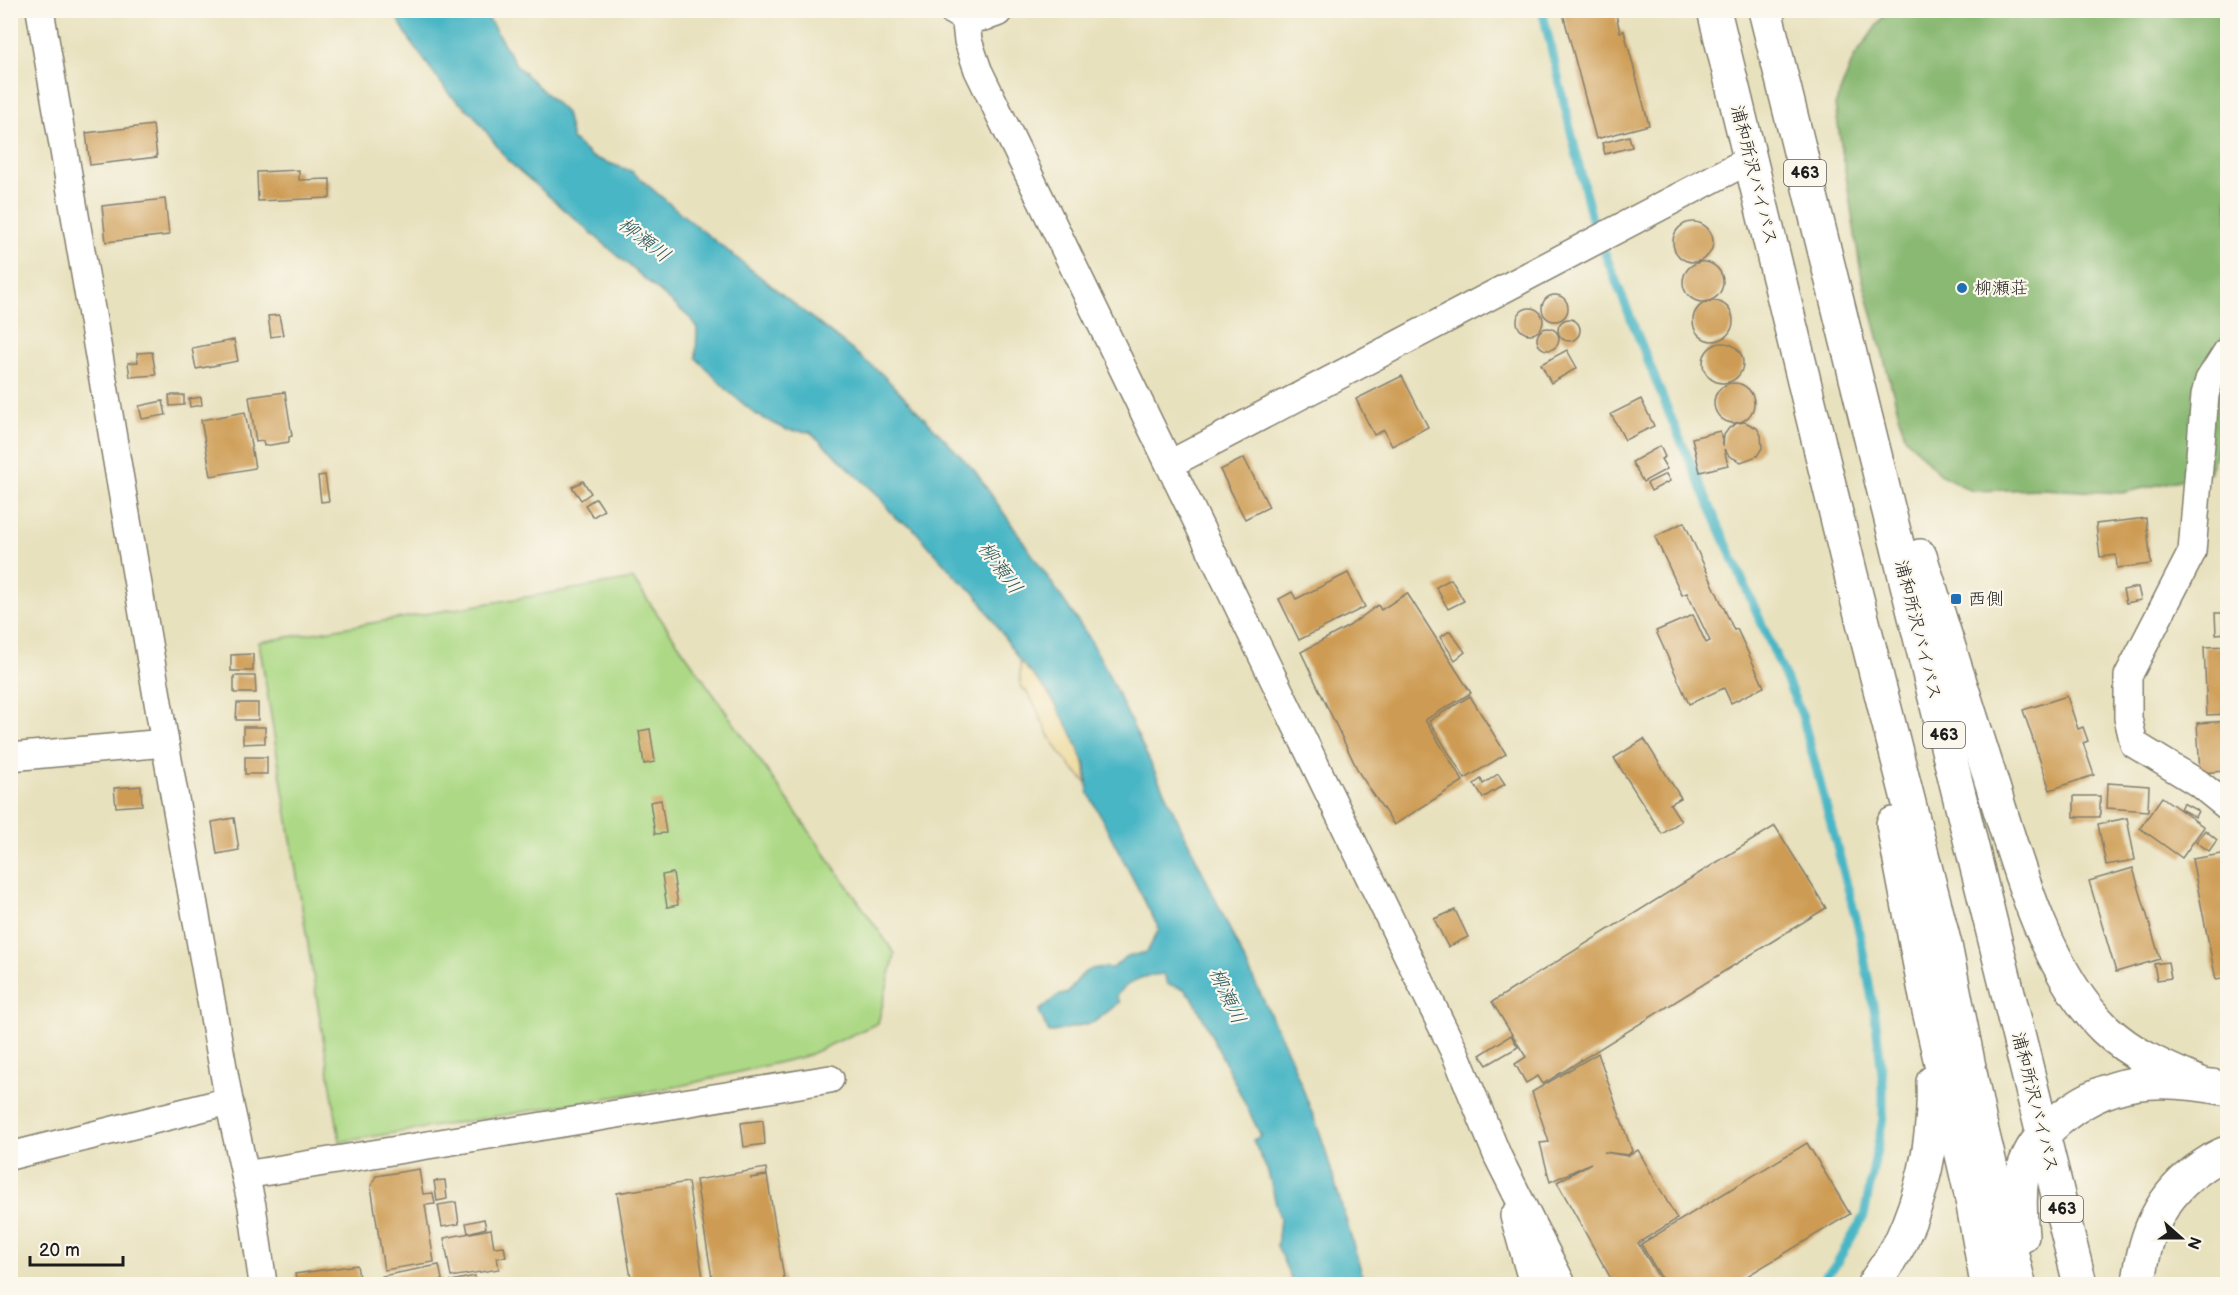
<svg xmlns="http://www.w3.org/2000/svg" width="2238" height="1295" viewBox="0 0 2238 1295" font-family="'Balsamiq Sans','Klee One',sans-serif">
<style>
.green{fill:#add986;stroke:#647a51;stroke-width:1.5}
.forest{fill:#8ab973;stroke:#536a48;stroke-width:1.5}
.sand{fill:#eeda9e;stroke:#857b5d;stroke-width:1.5}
.water{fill:#4ab6c5;stroke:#336970;stroke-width:1.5}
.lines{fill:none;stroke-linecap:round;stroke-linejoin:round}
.stream{stroke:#4ab6c5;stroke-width:9}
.building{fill:#cd9b53}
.street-casing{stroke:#827e6d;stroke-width:30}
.secondary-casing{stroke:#827e6d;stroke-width:36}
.highway-casing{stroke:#827e6d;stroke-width:36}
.street{stroke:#fff;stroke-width:27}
.secondary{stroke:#fff;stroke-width:33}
.highway{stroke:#fff;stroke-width:33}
.poi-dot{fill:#1f6fb2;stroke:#fbf7ec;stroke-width:2}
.labels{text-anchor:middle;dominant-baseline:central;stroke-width:4.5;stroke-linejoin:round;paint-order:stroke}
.shield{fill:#fbf7ec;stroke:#5f5e5a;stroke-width:1.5}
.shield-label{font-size:16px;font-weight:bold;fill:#1c1c1c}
.street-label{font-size:18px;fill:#1c1c1c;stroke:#fbf7ec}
.poi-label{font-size:18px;fill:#1c1c1c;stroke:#fbf7ec;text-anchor:start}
.water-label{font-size:20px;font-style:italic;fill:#2e5a60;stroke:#fbf7ec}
</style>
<rect width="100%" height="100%" fill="#fbf7ec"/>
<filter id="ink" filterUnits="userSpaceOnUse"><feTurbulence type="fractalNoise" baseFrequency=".0167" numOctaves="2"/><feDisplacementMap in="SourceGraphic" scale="12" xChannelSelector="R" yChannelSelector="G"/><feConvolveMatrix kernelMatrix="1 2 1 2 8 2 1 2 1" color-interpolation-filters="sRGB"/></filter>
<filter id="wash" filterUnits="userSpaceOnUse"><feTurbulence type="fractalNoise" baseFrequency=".008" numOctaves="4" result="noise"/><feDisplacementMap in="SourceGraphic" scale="24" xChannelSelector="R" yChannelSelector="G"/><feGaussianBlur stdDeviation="1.35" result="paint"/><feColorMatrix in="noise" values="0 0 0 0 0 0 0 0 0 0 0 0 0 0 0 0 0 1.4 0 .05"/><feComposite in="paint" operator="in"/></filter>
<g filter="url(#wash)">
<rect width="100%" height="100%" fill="#e8e1be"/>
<path class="green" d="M633 579 895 954 878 1023 806 1056 680 1086 340 1142 259 642Z"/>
<path class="forest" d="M1887 11H2227L2228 408 2210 473 2122 493 2043 489 1972 491 1939 474 1905 437 1861 273 1835 105 1853 59Z"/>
<path class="sand" d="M1020 661C1051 694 1084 736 1087 783 1068 766 1053 745 1042 721 1035 707 1032 696 1020 685Z"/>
<path class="water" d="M393 11H484L517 66 566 113 572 139 592 157 631 171 684 216 882 374 975 471 1088 636 1104 665 1290 1056 1321 1136 1365 1284H1293L1277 1246 1280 1219 1268 1172 1253 1140 1261 1136 1194 1000 1184 989 1167 984 1164 974C1144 975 1129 980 1116 996L1120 1002 1094 1022 1049 1033 1039 1011 1057 996 1068 993C1082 973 1086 965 1113 968L1125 957 1147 952 1159 929 1088 792 1086 766 1070 730 1049 693 1020 661 976 594 957 578 911 526 896 519 878 495 810 432 787 430 757 415 729 392 696 358 697 328 690 318 508 161 473 114 449 94 411 42Z"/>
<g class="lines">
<path class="stream" d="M1542 10 1593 224 1673 423 1802 715 1858 926 1875 1015 1883 1083V1118L1864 1216 1835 1266 1818 1284"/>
</g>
<g id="blocks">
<g class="building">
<path d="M1562 10H1615L1620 32 1624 31 1649 125 1596 139Z"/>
<path d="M153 125 157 157 90 165 86 133Z"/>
<path d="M1629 136 1632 147 1605 154 1602 143Z"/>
<path d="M299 170V180L330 179V198L258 201 257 172Z"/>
<path d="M165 199 169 235 106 242 102 206Z"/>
<circle cx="1693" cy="242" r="20"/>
<circle cx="1703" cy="282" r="20"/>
<circle cx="1555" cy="308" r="13"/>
<circle cx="1713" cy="321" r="20"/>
<circle cx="1530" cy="321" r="13"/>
<path d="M279 315 283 335 271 337 268 316Z"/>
<circle cx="1569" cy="330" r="11"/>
<circle cx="1548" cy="339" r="11"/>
<path d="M234 340 238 361 196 369 192 348Z"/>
<circle cx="1723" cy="363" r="20"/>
<path d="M1567 350 1577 368 1551 383 1541 364Z"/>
<path d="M152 352 156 375 130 377 128 363 138 362 137 353Z"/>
<path d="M1402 376 1428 427 1392 446 1384 430 1374 435 1356 399Z"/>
<circle cx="1734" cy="403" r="20"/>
<path d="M285 392 292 436 289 437V442L264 446 263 441 256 442 249 397Z"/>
<path d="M169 395H184V405L170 406Z"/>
<path d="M201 397 202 405 190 407 189 399Z"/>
<path d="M1641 399 1654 426 1625 440 1611 414Z"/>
<path d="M163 401 166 415 142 419 139 406Z"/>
<path d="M245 412 255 468 211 476 201 420Z"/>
<path d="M1745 422 1757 428 1761 435 1762 448 1757 456 1741 462 1729 456 1724 449 1728 465 1700 472 1692 438 1720 431 1723 446 1724 435 1729 428 1737 423Z"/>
<path d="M1660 446 1665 457 1661 459 1667 469 1643 482 1632 462Z"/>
<path d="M1244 458 1269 507 1245 519 1220 470Z"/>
<path d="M1666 474 1670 481 1651 491 1647 483Z"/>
<path d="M325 475 329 501 321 502 318 476Z"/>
<path d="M583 481 591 493 581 500 572 487Z"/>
<path d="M596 498 604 510 593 517 585 505Z"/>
<path d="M2146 518 2151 564 2117 568 2116 555 2100 557 2096 524Z"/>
<path d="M1684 522 1734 630 1737 629 1764 687 1731 703 1724 688 1689 704 1656 631 1693 615 1706 643 1710 641 1687 593 1682 595 1655 537Z"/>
<path d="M1348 573 1365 607 1299 640 1279 599 1292 592 1296 599Z"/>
<path d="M1451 579 1464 601 1448 609 1436 587Z"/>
<path d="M2138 587 2141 600 2126 603 2123 590Z"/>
<path d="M1407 593 1471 693 1425 720 1463 781 1394 825 1359 773 1301 652 1349 626 1378 605 1381 610Z"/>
<path d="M2215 613H2228V633L2216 634Z"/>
<path d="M1450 631 1465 652 1455 660 1440 637Z"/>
<path d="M2228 646V714L2207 715 2204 647Z"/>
<path d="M253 654V671H231V655Z"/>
<path d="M234 676H255L256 693H234Z"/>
<path d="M1470 696 1506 754 1465 779 1429 721Z"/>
<path d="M2067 696 2078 729 2083 727 2088 741 2083 743 2094 775 2050 790 2023 710Z"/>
<path d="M237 703H258V720H236Z"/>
<path d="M2228 721V777L2225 771 2200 773 2197 723Z"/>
<path d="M243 727H265V743L243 744Z"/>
<path d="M650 729 655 762 644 764 639 731Z"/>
<path d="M1644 739 1681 798 1670 804 1681 821 1662 834 1614 758Z"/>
<rect x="245" y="757" width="22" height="17"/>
<path d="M1498 774 1505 784 1483 798 1474 784 1481 779 1483 784Z"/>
<path d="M2108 783 2149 786 2148 811 2107 808Z"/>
<path d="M141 786 142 805 116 807 114 788Z"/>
<rect x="2074" y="796" width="26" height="21"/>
<path d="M2162 797 2204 827 2182 858 2140 828Z"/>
<path d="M661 800 666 833 655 834 650 802Z"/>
<path d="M2183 803 2198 811 2195 817 2180 809Z"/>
<path d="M234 818 239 850 217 854 212 822Z"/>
<path d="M2127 818 2135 860 2106 865 2098 824Z"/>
<path d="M1775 826 1826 908 1543 1084 1538 1076 1526 1083 1515 1064 1526 1057 1492 1002Z"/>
<path d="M2205 830 2217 840 2209 851 2196 842Z"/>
<path d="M2228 853V978L2216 980 2192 859Z"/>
<path d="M2133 868 2160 959 2116 972 2089 881Z"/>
<path d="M673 873 678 905 667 907 662 875Z"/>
<path d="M1455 910 1468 937 1448 947 1434 919Z"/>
<path d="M2168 962 2171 978 2157 980 2154 964Z"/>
<path d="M1511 1035 1518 1047 1487 1065 1480 1055Z"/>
<path d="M1598 1053 1632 1151 1628 1155 1604 1152 1628 1156 1638 1150 1677 1219 1638 1243 1663 1284H1614L1557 1182 1591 1163 1550 1182 1540 1143 1549 1142 1532 1092Z"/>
<path d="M763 1120 765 1144 744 1147 741 1123Z"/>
<path d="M1807 1143 1850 1214 1734 1284H1665L1641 1244Z"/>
<path d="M766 1168 767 1175 750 1178 767 1176 785 1284H713L696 1180Z"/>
<path d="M419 1169 423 1194 433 1193 435 1204 425 1205 434 1262 384 1270 371 1186 376 1176Z"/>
<path d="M445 1180 447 1199 437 1201 434 1181Z"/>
<path d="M688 1182 704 1284H632L617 1193Z"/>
<path d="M456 1202 459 1224 442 1227 438 1205Z"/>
<path d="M484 1219 486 1228 468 1233 466 1223Z"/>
<path d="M491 1229 494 1247 504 1246 506 1257 497 1258 499 1269 451 1277 444 1238Z"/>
<path d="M357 1265 360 1284H297L295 1274Z"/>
<path d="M439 1265 443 1284H384L382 1276Z"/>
<path d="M475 1276 476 1284H452L451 1281Z"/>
</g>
</g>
</g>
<g filter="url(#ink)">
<use href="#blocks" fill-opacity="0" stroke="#827e6d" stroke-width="1.5"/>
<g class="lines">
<defs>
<g id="street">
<path d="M40 10 165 743 229 1101 252 1206 263 1284"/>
<path d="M965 15 968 41 978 70 1456 1055 1498 1157 1562 1284"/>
<path d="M2228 350 2209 380 2205 395 2192 552 2128 676V718L2134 744 2198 783 2228 807"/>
<path d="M1170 464 1751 159"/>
<path d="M10 757 165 743"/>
<path d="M10 1156 229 1101"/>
<path d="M245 1175 830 1079"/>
<path d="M1514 1216 1533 1284"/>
</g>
<path id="secondary" d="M956 10C970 17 981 16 996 10"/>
<g id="highway">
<path d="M1714 10 1850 571 1945 945 1980 1123 2019 1284"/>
<path d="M1765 10 2080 1284"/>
<path d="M1920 556C1943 629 1966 701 1989 774 2014 854 2044 970 2105 1029 2132 1055 2166 1069 2199 1083"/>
<path d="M1893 824 1927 1002 1971 1194 1987 1284"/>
<path d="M2022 1236C2020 1216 2019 1197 2022 1176 2026 1155 2039 1137 2055 1123 2108 1076 2161 1076 2228 1089"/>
<path d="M1874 1284C1883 1270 1894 1256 1901 1241 1924 1191 1935 1136 1933 1082"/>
<path d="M2139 1284C2144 1234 2160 1195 2203 1166 2211 1161 2218 1155 2228 1153"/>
</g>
</defs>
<use href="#street" class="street-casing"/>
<use href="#secondary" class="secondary-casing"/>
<use href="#highway" class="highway-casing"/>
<use href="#street" class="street"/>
<use href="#secondary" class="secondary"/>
<use href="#highway" class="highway"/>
</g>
</g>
<g class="poi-dot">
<circle cx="1962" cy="288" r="6"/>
<rect x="1950" y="593" width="12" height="12" rx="3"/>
</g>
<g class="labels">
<g class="shield">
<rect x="1784" y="160" width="42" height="26" rx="4.5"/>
<rect x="1923" y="722" width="42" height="26" rx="4.5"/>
<rect x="2041" y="1196" width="42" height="26" rx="4.5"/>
</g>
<g class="shield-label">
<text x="1805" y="173">463</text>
<text x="1944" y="735">463</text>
<text x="2062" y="1209">463</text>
</g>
<g class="street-label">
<text transform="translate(1754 175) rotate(76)">浦和所沢バイパス</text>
<text transform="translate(1918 630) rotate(76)">浦和所沢バイパス</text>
<text transform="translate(2035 1102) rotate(76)">浦和所沢バイパス</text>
</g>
<g class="poi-label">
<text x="1974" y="288">柳瀬荘</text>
<text x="1968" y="599">西側</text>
</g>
<g class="water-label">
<text transform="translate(644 240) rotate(38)">柳瀬川</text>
<text transform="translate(1000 568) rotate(54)">柳瀬川</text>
<text transform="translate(1227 996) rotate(65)">柳瀬川</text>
</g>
</g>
<rect width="2238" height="1295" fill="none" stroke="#fbf7ec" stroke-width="36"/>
<g transform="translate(2181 1238) rotate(111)" stroke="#fbf7ec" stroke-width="4.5" paint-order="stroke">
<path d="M0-4.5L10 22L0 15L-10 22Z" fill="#1c1c1c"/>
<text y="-9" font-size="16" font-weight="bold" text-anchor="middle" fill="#1c1c1c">N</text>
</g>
<path d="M30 1256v9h93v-9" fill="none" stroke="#1c1c1c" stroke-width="3"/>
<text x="39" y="1256" font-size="18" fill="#1c1c1c" stroke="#fbf7ec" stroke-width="4.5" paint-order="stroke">20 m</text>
</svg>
